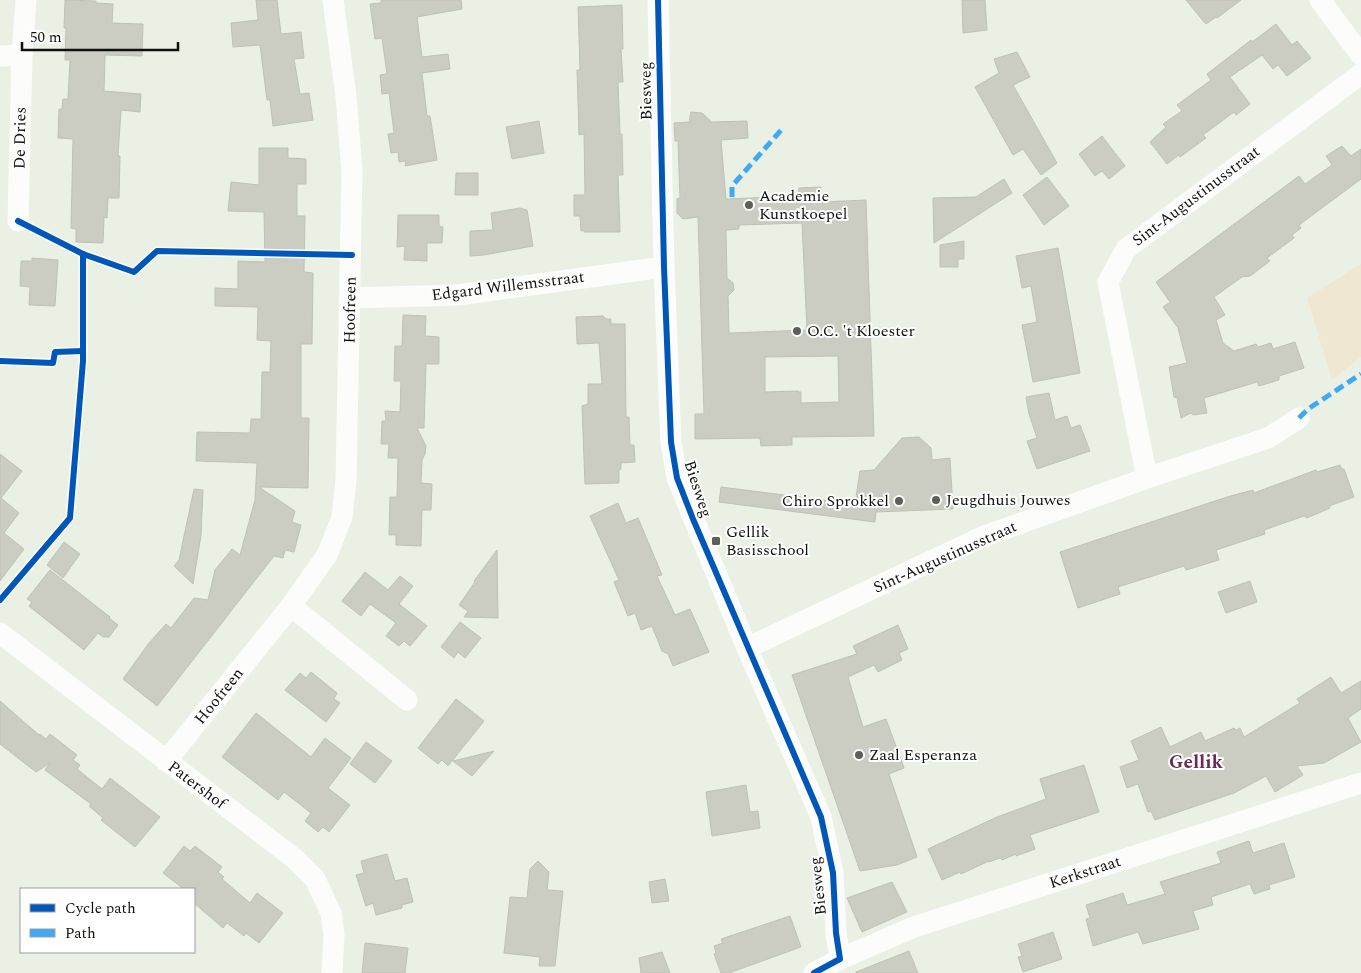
<svg xmlns="http://www.w3.org/2000/svg" width="1361" height="973" viewBox="0 0 1361 973" font-family="Spectral,serif">
<style>
.green{fill:#f0e7d3}
.building{fill:#cbcdc3;stroke:#bfc1b7;fill-rule:evenodd}
.lines{fill:none;stroke-linecap:round;stroke-linejoin:round}
.minor{stroke:#fcfdfb;stroke-width:21}
.quiet{stroke:#3fa9f5;stroke-width:5;stroke-dasharray:10 5;stroke-linecap:butt}
.cycleway-casing{stroke:#fefefe;stroke-width:9}
.cycleway{stroke:#0057b8;stroke-width:6}
.poi-dot{fill:#5c6057;stroke:#fefefe;stroke-width:2}
.labels{text-anchor:middle;dominant-baseline:central;stroke-width:4;stroke-linejoin:round;paint-order:stroke}
.street-label{font-size:16px;fill:#0f120b;stroke:#fefefe}
.poi-label{font-size:16px;fill:#0f120b;stroke:#fefefe;text-anchor:start}
.quarter-label{font-size:19px;font-weight:bold;fill:#6a2e55;stroke:#fefefe}
</style>
<rect width="100%" height="100%" fill="#eaf1e4"/>
<path class="green" d="M1361 264V357L1332 380 1307 298Z"/>
<g class="building">
<path d="M65 0 96 1V3L113 4 112 23 143 24 142 56 105 55 104 91 141 94 140 112 121 110 118 156H120L119 198H108L107 218 104 217 103 243 76 242V229L71 228 73 139 58 138 59 109H62L63 99H68L70 60H65L66 28H64Z"/>
<path d="M256 0H277L281 34 301 32 304 58 294 59 300 94 309 93 313 120 273 126 270 100H267L260 45 233 47 231 23 258 20Z"/>
<path d="M381 0H461L462 9 417 17 422 57 448 54 450 69 422 73 427 116H430L437 160 405 166 406 161 399 162 398 152 391 153 388 134 394 133 389 93 382 94 380 75 387 74 382 38 375 39 370 4 381 3Z"/>
<path d="M962 0H985L987 30 963 33Z"/>
<path d="M1186 0H1241L1217 18 1216 17 1206 24 1204 22Z"/>
<path d="M622 5 623 49H621L623 82H618L620 134H622L623 175H618L620 232H584V230L581 231 580 216H574V195H585L584 134 579 135 577 70H580L578 7Z"/>
<path d="M1276 24 1292 45 1297 41 1311 58 1287 76 1278 65 1273 69 1262 55 1230 77 1250 104 1236 115 1234 112 1203 135 1206 138 1180 157 1179 155 1167 164 1150 142 1166 127 1163 124 1182 111 1177 105 1211 80 1207 74 1251 40 1252 42Z"/>
<path d="M1017 52 1030 77 1013 85 1057 163 1041 175 1023 149 1013 155 975 87 999 73 994 59Z"/>
<path d="M691 112 702 113 712 122 747 121 748 138 721 140 726 199 798 196 799 188 821 187 822 202 866 200 874 436 792 437V445L761 446 760 438 695 439V414H704L698 217 683 219 677 213V199L680 198 678 141H675L674 123 689 122ZM802 223 807 330 729 333 728 296 734 290 733 283 727 278 726 230 739 229V225ZM838 356 839 402 801 403V392H798V391L765 392V357Z"/>
<path d="M539 121 544 153 512 159 506 127Z"/>
<path d="M1102 136 1125 166 1109 179 1102 171 1095 176 1079 154Z"/>
<path d="M1342 146 1351 156 1361 149V179L1299 225 1301 228 1292 235 1294 238 1267 258 1270 261 1250 276 1242 277 1214 297 1225 315 1216 320 1223 343 1234 351 1256 344 1258 347 1271 343 1273 349 1295 342 1304 368 1279 376V380L1259 386 1257 382 1204 398 1207 413 1193 415 1191 413 1181 418 1177 398 1174 397 1169 367 1187 363 1178 328 1163 307 1170 302 1156 282 1299 176 1305 184 1332 165 1326 156Z"/>
<path d="M259 148H288V158L306 159V184H297V216H305L304 272 313 273 312 344H301V418H309L308 488 259 487 295 511 292 522 301 525 294 552 285 550 283 558 274 556 157 706 123 679 149 643 166 624 171 628 194 598 208 600 215 570 232 549 240 555 255 500 257 463 196 461 197 432 250 433 251 419H261L262 372H270L271 341 257 340 258 307 215 306V288L238 289V261L265 262 264 212 228 211 231 182 259 185Z"/>
<path d="M456 173H478V195H455Z"/>
<path d="M1047 177 1069 206 1044 225 1023 195Z"/>
<path d="M1004 179 1012 193 934 243 933 198 976 197Z"/>
<path d="M520 208 527 210 533 246 484 255 470 256V231L493 230 491 213Z"/>
<path d="M398 215H439V226L443 227 442 243H427V261L404 260 405 246 397 247Z"/>
<path d="M964 241V259H958V267H940V245Z"/>
<path d="M1058 248 1080 373 1033 382 1022 325 1037 322 1031 286 1022 288 1016 256Z"/>
<path d="M32 258 58 260 55 306 29 305 30 287 20 286 21 261H32Z"/>
<path d="M403 315 426 316 425 336 439 337V364H426L424 428H417L426 446 425 454 422 460 421 483 432 484 431 510H422L421 546 396 545V535H389L390 497H397L398 458H388L389 444H381L382 421H386L385 411 400 412 401 381H394L395 346H402Z"/>
<path d="M603 316 606 319H611V324H625L626 417H629L630 445H634L635 462 621 463V469L619 470V483L585 484 582 406 588 404V384H602L599 343 577 344 576 317Z"/>
<path d="M1049 393 1055 420 1067 416 1071 428 1080 425 1090 451 1037 469 1027 441 1037 438 1029 414 1026 397Z"/>
<path d="M919 437 931 448 932 460 950 458 953 509 876 512 875 522 719 502 721 487 855 504 860 471 874 470 902 438Z"/>
<path d="M0 454 22 471 1 498 19 513 4 533 24 549 0 581Z"/>
<path d="M1340 465 1342 469H1344L1354 497 1329 506 1330 508 1307 518 1304 516 1264 530 1265 534 1216 550 1219 560 1186 570 1184 566 1118 587 1120 594 1078 608 1060 552 1227 497 1253 490 1254 493 1316 470 1317 472Z"/>
<path d="M194 489 203 490 201 535 193 584 174 566 179 560Z"/>
<path d="M618 503 626 523 638 518 662 575 657 576 675 615 690 609 709 652 673 666 668 654 662 651 652 626 641 630 635 613 628 616 614 582 619 580 590 516Z"/>
<path d="M64 542 80 554 63 578 47 565Z"/>
<path d="M497 550 498 618 464 617 468 611 459 605 475 582 474 581Z"/>
<path d="M50 570 110 617 109 618 118 625 109 637H103L98 633 84 650 29 606 32 602 27 599Z"/>
<path d="M365 572 388 590 400 576 413 586 399 604 427 626 410 646 404 641 399 646 386 636 396 623 370 604 361 616 342 601Z"/>
<path d="M1250 581 1257 602 1226 613 1218 592Z"/>
<path d="M460 622 481 638 465 658 458 652 454 658 441 647Z"/>
<path d="M898 625 908 649 899 653 902 660 878 672 874 665 848 677 863 727 886 719 904 768 889 774 917 857 897 865 860 871 792 675 857 654 853 646Z"/>
<path d="M311 672 337 693 334 699 340 703 326 722 285 690 300 673 306 678Z"/>
<path d="M1331 677 1341 693 1361 681V709L1348 718 1361 742 1324 763 1297 766 1303 775 1275 792 1266 776 1234 793 1155 820 1151 811 1148 812 1138 784 1127 788 1120 767 1139 760 1131 741 1161 727 1170 747 1201 732 1205 741 1234 728 1236 730 1240 728 1244 737 1300 703 1297 699Z"/>
<path d="M456 699 484 721 448 766 442 760 438 764 418 748Z"/>
<path d="M0 701 39 735 40 734 46 739 50 734 77 755 73 760 80 765 77 769 102 789 110 778 160 817 135 847 101 820 103 818 89 806 91 804 45 770 50 763 36 772 0 744Z"/>
<path d="M256 713 311 757 325 738 351 758 328 788 350 805 329 832 323 827 318 832 305 821 311 813 284 792 278 800 222 757Z"/>
<path d="M366 742 392 761 375 783 350 764Z"/>
<path d="M494 751 472 776 453 761Z"/>
<path d="M1084 765 1099 812 1030 835 1035 849 1016 856V854L1002 860 1000 858 989 862V861L961 874 960 872 942 880 928 849 997 817 1046 799 1040 779Z"/>
<path d="M746 785 750 812 758 811 760 828 712 836 706 792Z"/>
<path d="M1249 841 1253 853 1284 843 1295 877 1269 885 1270 889 1254 894 1250 884 1211 897 1213 905 1193 911 1199 929 1143 944 1138 932 1093 946 1086 919 1090 918 1086 905 1123 893 1127 905 1165 894 1160 882 1221 863 1217 852Z"/>
<path d="M184 846 190 851 195 846 222 867 218 872 224 877 222 879 250 903 257 893 283 913 259 943 246 933 244 936 227 923 223 928 194 903V889H184L163 873Z"/>
<path d="M387 854 395 881 407 878 413 902 402 905V908L376 915 373 903 366 906 356 875 364 873 361 861Z"/>
<path d="M538 861 549 872 547 890 563 891 555 966H539L540 957 504 953 510 897 527 898 530 869Z"/>
<path d="M665 879 669 901 652 903 649 882Z"/>
<path d="M892 882 907 912 862 932 847 898Z"/>
<path d="M790 916 801 947 729 973H721L714 954 716 953 714 946 723 943 721 939Z"/>
<path d="M1053 932 1062 959 1023 972 1018 957 1022 956 1018 944Z"/>
<path d="M365 943 408 948 405 973H362Z"/>
<path d="M909 951 918 973H856V972Z"/>
<path d="M662 952 670 973H641L639 958Z"/>
</g>
<g class="lines">
<g class="minor">
<path d="M658 0 664 267 671 442 677 478 747 648 821 817 833 873 836 933 840 959"/>
<path d="M1320 0 1361 55"/>
<path d="M0 56 22 55"/>
<path d="M18 221 22 55 26 0"/>
<path d="M350 298 457 295 664 267"/>
<path d="M1147 478 1108 282 1126 249 1361 74"/>
<path d="M291 606 407 700"/>
<path d="M0 633 295 859 315 879 331 913 334 935 332 973"/>
<path d="M747 648 982 537 1147 478 1268 438 1299 418"/>
<path d="M166 761 291 606 327 555 342 517 346 480 352 171 346 96 333 0"/>
<path d="M814 973 840 959 914 927 1361 783"/>
</g>
<g class="quiet">
<path d="M732 197V186L783 128"/>
<path d="M1299 418 1308 409 1361 374"/>
</g>
<defs>
<g id="cycleway">
<path d="M658 0 664 267 671 442 677 478 693 519 821 817 833 873 836 933 840 959 814 973"/>
<path d="M18 221 83 254 134 272 157 251 352 255"/>
<path d="M0 361 53 363 55 352 83 351"/>
<path d="M0 600 70 518 83 361V254"/>
</g>
</defs>
<use href="#cycleway" class="cycleway-casing"/>
<use href="#cycleway" class="cycleway"/>
</g>
<g class="poi-dot">
<circle cx="749" cy="205" r="5"/>
<circle cx="797" cy="331" r="5"/>
<circle cx="936" cy="500" r="5"/>
<circle cx="899" cy="501" r="5"/>
<rect x="711" y="536" width="10" height="10" rx="2.5"/>
<circle cx="859" cy="755" r="5"/>
</g>
<g class="labels">
<g class="street-label">
<text transform="translate(646 91) rotate(-91)">Biesweg</text>
<text transform="translate(20 138) rotate(-89)">De Dries</text>
<text transform="translate(1196 196) rotate(-37)">Sint-Augustinusstraat</text>
<text transform="translate(508 286) rotate(-7)">Edgard Willemsstraat</text>
<text transform="translate(350 310) rotate(-89)">Hoofreen</text>
<text transform="translate(698 489) rotate(72)">Biesweg</text>
<text transform="translate(945 557) rotate(-24)">Sint-Augustinusstraat</text>
<text transform="translate(219 696) rotate(-51)">Hoofreen</text>
<text transform="translate(197 785) rotate(37)">Patershof</text>
<text transform="translate(1085 872) rotate(-18)">Kerkstraat</text>
<text transform="translate(818 886) rotate(-96)">Biesweg</text>
</g>
<g class="poi-label">
<text x="759" y="196">Academie<tspan x="759" dy="18">Kunstkoepel</tspan></text>
<text x="807" y="331">O.C. 't Kloester</text>
<text x="946" y="500">Jeugdhuis Jouwes</text>
<text x="889" y="501" text-anchor="end">Chiro Sprokkel</text>
<text x="726" y="532">Gellik<tspan x="726" dy="18">Basisschool</tspan></text>
<text x="869" y="755">Zaal Esperanza</text>
</g>
<g class="quarter-label">
<text x="1196" y="762">Gellik</text>
</g>
</g>
<rect x="20" y="888" width="175" height="65" fill="#fefefe" stroke="#9ea09d"/>
<rect x="30" y="904" width="25" height="8" fill="#0057b8" stroke="#9ea09d"/>
<text x="65" y="913" font-size="15" fill="#0f120b">Cycle path</text>
<rect x="30" y="929" width="25" height="8" fill="#3fa9f5" stroke="#9ea09d"/>
<text x="65" y="938" font-size="15" fill="#0f120b">Path</text>
<path d="M22 42v8h156v-8" fill="none" stroke="#0f120b" stroke-width="2.5"/>
<text x="30" y="42" font-size="15" fill="#0f120b" stroke="#fefefe" stroke-width="4" paint-order="stroke">50 m</text>
</svg>
